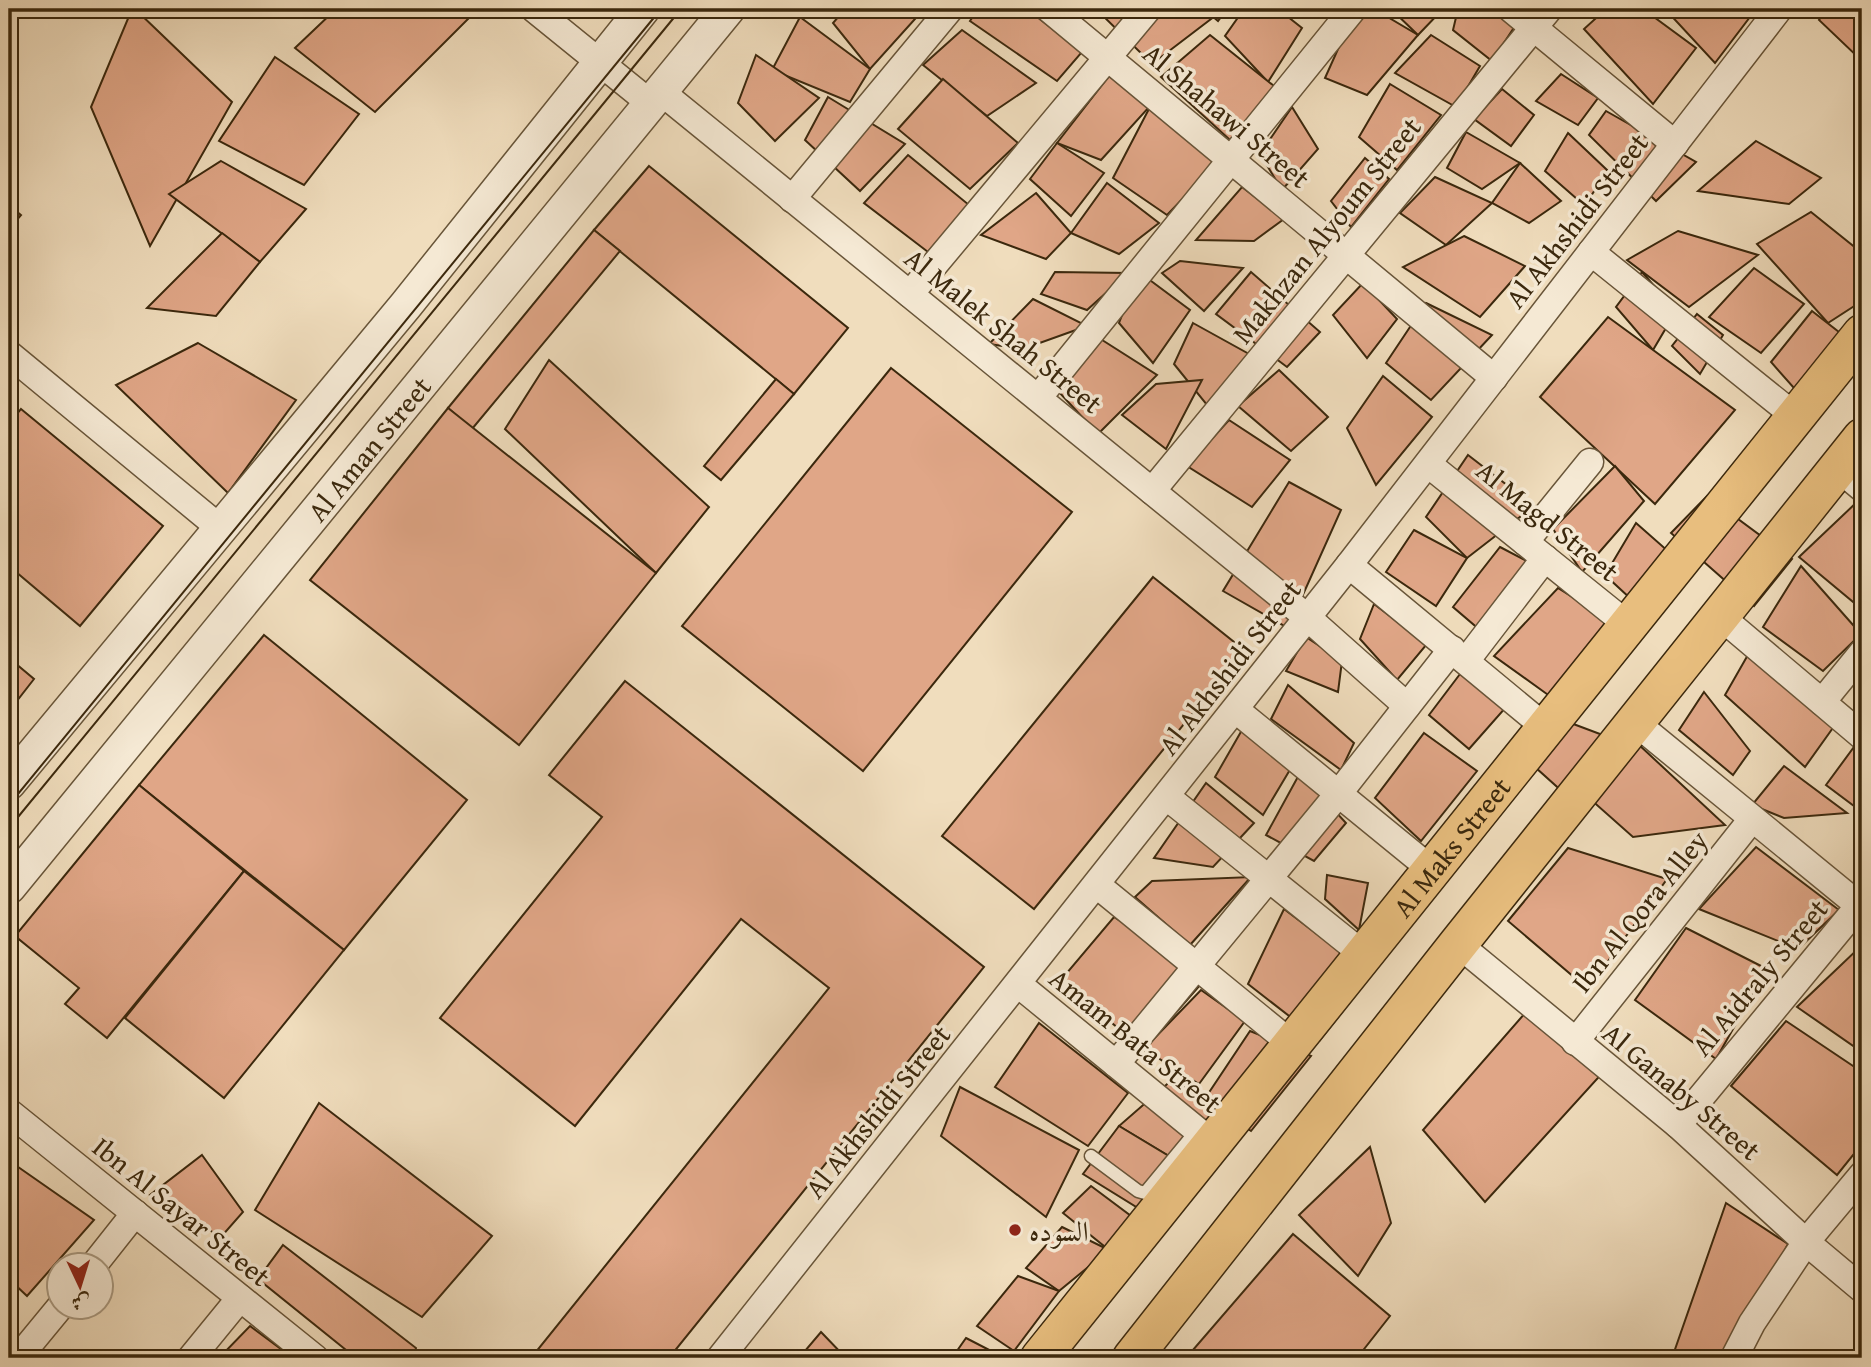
<svg xmlns="http://www.w3.org/2000/svg" width="1871" height="1367" viewBox="0 0 1871 1367" font-family="'Gentium Book Plus',Amiri,serif">
<style>
.building{fill:#e0a687;stroke:#3b280d;stroke-width:2}
.lines{fill:none;stroke-linecap:round;stroke-linejoin:round}
.service-casing{stroke:#685539;stroke-width:15}
.minor-casing{stroke:#685539;stroke-width:29}
.tertiary-casing{stroke:#685539;stroke-width:36}
.primary-casing{stroke:#3b280d;stroke-width:41}
.service{stroke:#f5e9d4;stroke-width:12}
.minor{stroke:#f5e9d4;stroke-width:26}
.tertiary{stroke:#f5e9d4;stroke-width:33}
.primary{stroke:#e8be7e;stroke-width:38}
.tram{stroke:#3b280d;stroke-width:2}
.poi-dot{fill:#8f2418;stroke:#f5e9d4;stroke-width:2.5}
.labels{text-anchor:middle;dominant-baseline:central;stroke-width:7;stroke-linejoin:round;paint-order:stroke}
.street-label{font-size:28px;fill:#3b280d;stroke:#f5e9d4}
.poi-label{font-size:28px;fill:#3b280d;stroke:#f5e9d4;text-anchor:start}
</style>
<rect width="100%" height="100%" fill="#f0ddbd"/>
<filter id="stains"><feTurbulence type="fractalNoise" baseFrequency=".00286" numOctaves="4"/><feColorMatrix values="0 0 0 0 .2 0 0 0 0 .09 0 0 0 0 .02 0 0 0 .5 -.17"/></filter>
<radialGradient id="worn" r=".72"><stop offset=".6" stop-color="#630" stop-opacity="0"/><stop offset="1" stop-color="#630" stop-opacity=".3"/></radialGradient>
<g class="building">
<path d="M132 9H135L232 102 150 246 91 107Z"/>
<path d="M336 9H478L375 112 295 48Z"/>
<path d="M845 9H924L870 69 833 23Z"/>
<path d="M978 9H1027L1082 52 1057 81 970 21Z"/>
<path d="M1096 9H1198L1211 19 1152 64Z"/>
<path d="M1204 9H1227L1218 21Z"/>
<path d="M1244 9H1278L1302 28 1268 82 1225 36Z"/>
<path d="M1356 9H1374L1418 35 1367 95 1325 78Z"/>
<path d="M1391 9H1443L1418 35Z"/>
<path d="M1458 9H1490L1515 26 1492 61 1453 30Z"/>
<path d="M1606 9H1643L1696 48 1653 104 1584 29Z"/>
<path d="M1665 9H1747L1753 13 1715 63Z"/>
<path d="M1827 9H1862V61L1819 20Z"/>
<path d="M800 17 870 69 850 102 772 70Z"/>
<path d="M962 30 1036 83 987 116 923 65Z"/>
<path d="M1210 35 1284 94 1230 140 1161 77Z"/>
<path d="M1431 35 1480 66 1456 107 1395 73Z"/>
<path d="M756 55 819 98 775 141 738 103Z"/>
<path d="M275 57 359 114 304 185 219 141Z"/>
<path d="M1561 74 1598 98 1578 125 1536 101Z"/>
<path d="M1109 76 1151 105 1101 160 1057 143Z"/>
<path d="M943 79 1018 143 970 189 898 129Z"/>
<path d="M1390 84 1441 115 1397 170 1359 137Z"/>
<path d="M1502 89 1534 115 1511 146 1474 119Z"/>
<path d="M828 97 905 144 860 191 805 140Z"/>
<path d="M1151 105 1225 155 1167 215 1113 178Z"/>
<path d="M1292 107 1318 149 1282 190 1260 154Z"/>
<path d="M1606 111 1696 162 1656 201 1589 135Z"/>
<path d="M1466 132 1520 163 1482 189 1447 168Z"/>
<path d="M1568 133 1607 170 1585 206 1545 171Z"/>
<path d="M1756 141 1821 178 1789 204 1698 191Z"/>
<path d="M1057 143 1104 173 1071 216 1030 179Z"/>
<path d="M908 155 969 205 928 252 864 203Z"/>
<path d="M1365 158 1389 179 1351 227 1331 201Z"/>
<path d="M221 161 306 209 260 262 169 194Z"/>
<path d="M1520 163 1561 201 1529 223 1492 203Z"/>
<path d="M649 166 848 328 794 394 594 230Z"/>
<path d="M1435 177 1492 203 1446 245 1400 213Z"/>
<path d="M1107 183 1159 223 1119 254 1071 233Z"/>
<path d="M1242 187 1284 219 1254 241 1196 240Z"/>
<path d="M1036 193 1071 233 1046 259 981 235Z"/>
<path d="M9 205 21 215 9 229Z"/>
<path d="M1811 212 1862 253V301L1828 323 1757 244Z"/>
<path d="M594 230 620 251 472 429 448 408Z"/>
<path d="M1678 231 1758 255 1689 307 1627 260Z"/>
<path d="M222 233 260 262 216 316 147 308Z"/>
<path d="M1464 236 1525 266 1480 317 1403 267Z"/>
<path d="M1180 261 1243 268 1204 311 1162 273Z"/>
<path d="M1754 268 1804 304 1761 353 1709 317Z"/>
<path d="M1055 272 1128 273 1087 310 1041 294Z"/>
<path d="M1139 272 1190 310 1153 363 1119 323Z"/>
<path d="M1251 272 1320 332 1287 367 1216 314Z"/>
<path d="M1642 272 1676 311 1653 350 1616 307Z"/>
<path d="M1363 283 1397 319 1367 358 1333 315Z"/>
<path d="M1033 299 1087 326 1023 349 989 344Z"/>
<path d="M1426 303 1492 335 1431 400 1386 363Z"/>
<path d="M1812 311 1862 350 1818 415 1771 362Z"/>
<path d="M1697 314 1723 335 1700 374 1672 346Z"/>
<path d="M1608 317 1735 410 1655 504 1540 397Z"/>
<path d="M1193 323 1249 354 1207 405 1174 364Z"/>
<path d="M1099 338 1157 375 1098 434 1057 390Z"/>
<path d="M198 343 296 400 228 493 116 385Z"/>
<path d="M549 360 709 507 656 573 505 429Z"/>
<path d="M891 368 1072 512 863 771 682 626Z"/>
<path d="M1279 370 1328 417 1291 451 1238 406Z"/>
<path d="M1383 376 1432 417 1376 485 1347 428Z"/>
<path d="M776 379 794 394 721 480 704 466Z"/>
<path d="M1202 380 1166 449 1122 415 1156 384Z"/>
<path d="M448 408 656 573 519 745 310 580Z"/>
<path d="M21 409 163 526 80 626 9 566V424Z"/>
<path d="M1229 420 1290 460 1252 507 1187 466Z"/>
<path d="M1468 455 1534 506 1467 558 1426 517Z"/>
<path d="M1615 466 1644 501 1582 572 1553 529Z"/>
<path d="M1289 482 1341 510 1288 628 1223 591Z"/>
<path d="M1707 496 1792 559 1754 606 1671 533Z"/>
<path d="M1858 501 1862 505V601L1858 606 1799 557Z"/>
<path d="M1636 523 1669 552 1631 599 1605 575Z"/>
<path d="M1414 530 1467 558 1436 606 1386 572Z"/>
<path d="M1500 547 1550 573 1494 642 1453 607Z"/>
<path d="M1801 566 1861 634 1823 671 1763 627Z"/>
<path d="M1153 577 1244 650 1034 909 942 836Z"/>
<path d="M1558 588 1613 623 1551 697 1494 656Z"/>
<path d="M1374 604 1427 644 1397 680 1360 639Z"/>
<path d="M264 635 467 800 344 950 139 785Z"/>
<path d="M1306 637 1342 661 1338 692 1286 671Z"/>
<path d="M1749 653 1835 725 1805 767 1725 695Z"/>
<path d="M9 658 34 679 9 711Z"/>
<path d="M1460 674 1507 706 1469 749 1429 715Z"/>
<path d="M625 681 984 967 669 1358H531L829 988 741 919 575 1126 440 1018 602 817 549 775Z"/>
<path d="M1288 685 1354 743 1341 770 1271 719Z"/>
<path d="M1704 692 1750 751 1733 775 1679 730Z"/>
<path d="M1568 722 1608 737 1565 794 1535 767Z"/>
<path d="M1242 730 1291 768 1263 815 1215 777Z"/>
<path d="M1424 733 1477 771 1421 841 1375 798Z"/>
<path d="M1862 736V812L1826 785Z"/>
<path d="M1637 743 1725 825 1633 837 1589 798Z"/>
<path d="M1784 766 1847 813 1784 818 1752 805Z"/>
<path d="M1300 773 1346 823 1314 861 1266 835Z"/>
<path d="M1206 783 1254 823 1213 867 1154 858Z"/>
<path d="M139 785 244 871 107 1038 65 1004 79 988 15 936Z"/>
<path d="M1756 847 1839 910 1798 949 1699 909Z"/>
<path d="M1568 848 1667 879 1588 989 1508 921Z"/>
<path d="M244 871 344 950 224 1098 125 1018Z"/>
<path d="M1327 875 1368 883 1359 930 1325 899Z"/>
<path d="M1251 877 1190 945 1135 897 1152 881Z"/>
<path d="M1284 909 1371 975 1320 1040 1248 984Z"/>
<path d="M1114 917 1208 976 1144 1049 1060 981Z"/>
<path d="M1686 928 1767 969 1716 1059 1635 1000Z"/>
<path d="M1862 945V1052L1797 1007Z"/>
<path d="M1201 990 1245 1021 1199 1084 1144 1049Z"/>
<path d="M1526 1012 1607 1068 1485 1202 1423 1130Z"/>
<path d="M1786 1021 1862 1072V1144L1837 1175 1731 1086Z"/>
<path d="M1039 1023 1128 1093 1088 1146 995 1087Z"/>
<path d="M1250 1031 1311 1056 1251 1131 1204 1100Z"/>
<path d="M1173 1079 1224 1112 1184 1165 1119 1126Z"/>
<path d="M960 1087 1079 1150 1046 1217 941 1136Z"/>
<path d="M319 1103 492 1236 422 1317 255 1210Z"/>
<path d="M1119 1126 1192 1170 1138 1208 1083 1174Z"/>
<path d="M1370 1147 1391 1223 1358 1276 1299 1215Z"/>
<path d="M202 1155 243 1212 221 1237 150 1195Z"/>
<path d="M11 1162 94 1220 27 1296 9 1279V1165Z"/>
<path d="M1091 1186 1135 1219 1109 1250 1063 1213Z"/>
<path d="M1726 1203 1788 1244 1728 1358H1672Z"/>
<path d="M1062 1227 1109 1250 1059 1291 1026 1268Z"/>
<path d="M1293 1234 1390 1316 1357 1358H1186Z"/>
<path d="M283 1245 416 1348 413 1358H356L258 1279Z"/>
<path d="M1018 1276 1059 1291 1014 1351 977 1326Z"/>
<path d="M250 1326 293 1358H219Z"/>
<path d="M821 1332 846 1358H799Z"/>
<path d="M966 1338 1001 1356 999 1358H952Z"/>
</g>
<g class="lines">
<defs>
<path id="service" d="M1091 1156 1138 1191 1145 1193 1197 1130"/>
<g id="minor">
<path d="M534 9 650 103"/>
<path d="M1049 9 1494 378"/>
<path d="M1511 9 1675 144"/>
<path d="M660 91 1308 618 1407 706"/>
<path d="M792 199 950 9"/>
<path d="M1591 252 1796 417"/>
<path d="M910 294 1148 9"/>
<path d="M9 354 220 528"/>
<path d="M1038 398 1353 9"/>
<path d="M1428 464 1628 625"/>
<path d="M1838 468 1862 488"/>
<path d="M1152 491 1549 9"/>
<path d="M1525 542 1590 462"/>
<path d="M1349 565 1546 728"/>
<path d="M1721 617 1862 736"/>
<path d="M1466 661 1545 558"/>
<path d="M1822 702 1862 653"/>
<path d="M1236 710 1432 870"/>
<path d="M1636 723 1862 908"/>
<path d="M1167 797 1364 955"/>
<path d="M1097 885 1293 1045"/>
<path d="M1458 944 1678 1125 1806 1242 1862 1289"/>
<path d="M1018 984 1214 1144"/>
<path d="M1575 1042 1752 819"/>
<path d="M1116 1064 1339 793 1452 649"/>
<path d="M9 1112 315 1358"/>
<path d="M1678 1125 1862 902"/>
<path d="M93 1266 135 1213"/>
<path d="M18 1358 60 1307"/>
<path d="M191 1358 240 1298"/>
<path d="M720 1358 1349 565 1779 9"/>
<path d="M1734 1358 1752 1323 1806 1242 1862 1175"/>
</g>
<g id="tertiary">
<path d="M9 783 406 305 643 9"/>
<path id="s1" d="M9 887 728 9"/>
</g>
<g id="primary">
<path id="s2" d="M1040 1358 1862 334"/>
<path d="M1132 1358 1458 944 1862 438"/>
</g>
</defs>
<use href="#service" class="service-casing"/>
<use href="#minor" class="minor-casing"/>
<use href="#tertiary" class="tertiary-casing"/>
<use href="#primary" class="primary-casing"/>
<use href="#service" class="service"/>
<use href="#minor" class="minor"/>
<use href="#tertiary" class="tertiary"/>
<use href="#primary" class="primary"/>
<g class="tram">
<path d="M9 805 661 9"/>
<path d="M9 828 681 9"/>
</g>
</g>
<circle class="poi-dot" cx="1015" cy="1230" r="7"/>
<g class="labels">
<g class="street-label">
<text transform="translate(1227 115) rotate(40)">Al Shahawi Street</text>
<text transform="translate(1576 220) rotate(-52)">Al Akhshidi Street</text>
<text transform="translate(1326 230) rotate(-51)">Makhzan Alyoum Street</text>
<text transform="translate(1004 330) rotate(39)">Al Malek Shah Street</text>
<text stroke="none"><textPath href="#s1" startOffset="567">Al Aman Street</textPath></text>
<text transform="translate(1548 520) rotate(39)">Al Magd Street</text>
<text transform="translate(1229 667) rotate(-52)">Al Akhshidi Street</text>
<text stroke="none"><textPath href="#s2" startOffset="656">Al Maks Street</textPath></text>
<text transform="translate(1639 911) rotate(-51)">Ibn Al Qora Alley</text>
<text transform="translate(1759 977) rotate(-50)">Al Aidraly Street</text>
<text transform="translate(1136 1040) rotate(39)">Amam Bata Street</text>
<text transform="translate(1682 1091) rotate(40)">Al Ganaby Street</text>
<text transform="translate(877 1111) rotate(-51)">Al Akhshidi Street</text>
<text transform="translate(182 1211) rotate(39)">Ibn Al Sayar Street</text>
</g>
<g class="poi-label">
<text x="1029" y="1230">السوده</text>
</g>
</g>
<rect width="1871" height="1367" fill="none" stroke="#f0ddbd" stroke-width="35"/>
<rect x="10" y="10" width="1850" height="1346" fill="none" stroke="#3b280d" stroke-width="3.5"/>
<rect x="18" y="18" width="1836" height="1332" fill="none" stroke="#3b280d" stroke-width="2"/>
<g transform="translate(80 1286) rotate(176)"><circle r="33" fill="#f5e9d4" stroke="#ab9c84" stroke-width="2"/>
<path d="M0-5L12 26L0 18L-12 26Z" fill="#8f2418"/>
<text y="-10" font-size="19" font-weight="bold" text-anchor="middle" fill="#3b280d">ش</text>
</g>
<rect width="100%" height="100%" filter="url(#stains)"/>
<rect width="100%" height="100%" fill="url(#worn)"/>
</svg>
